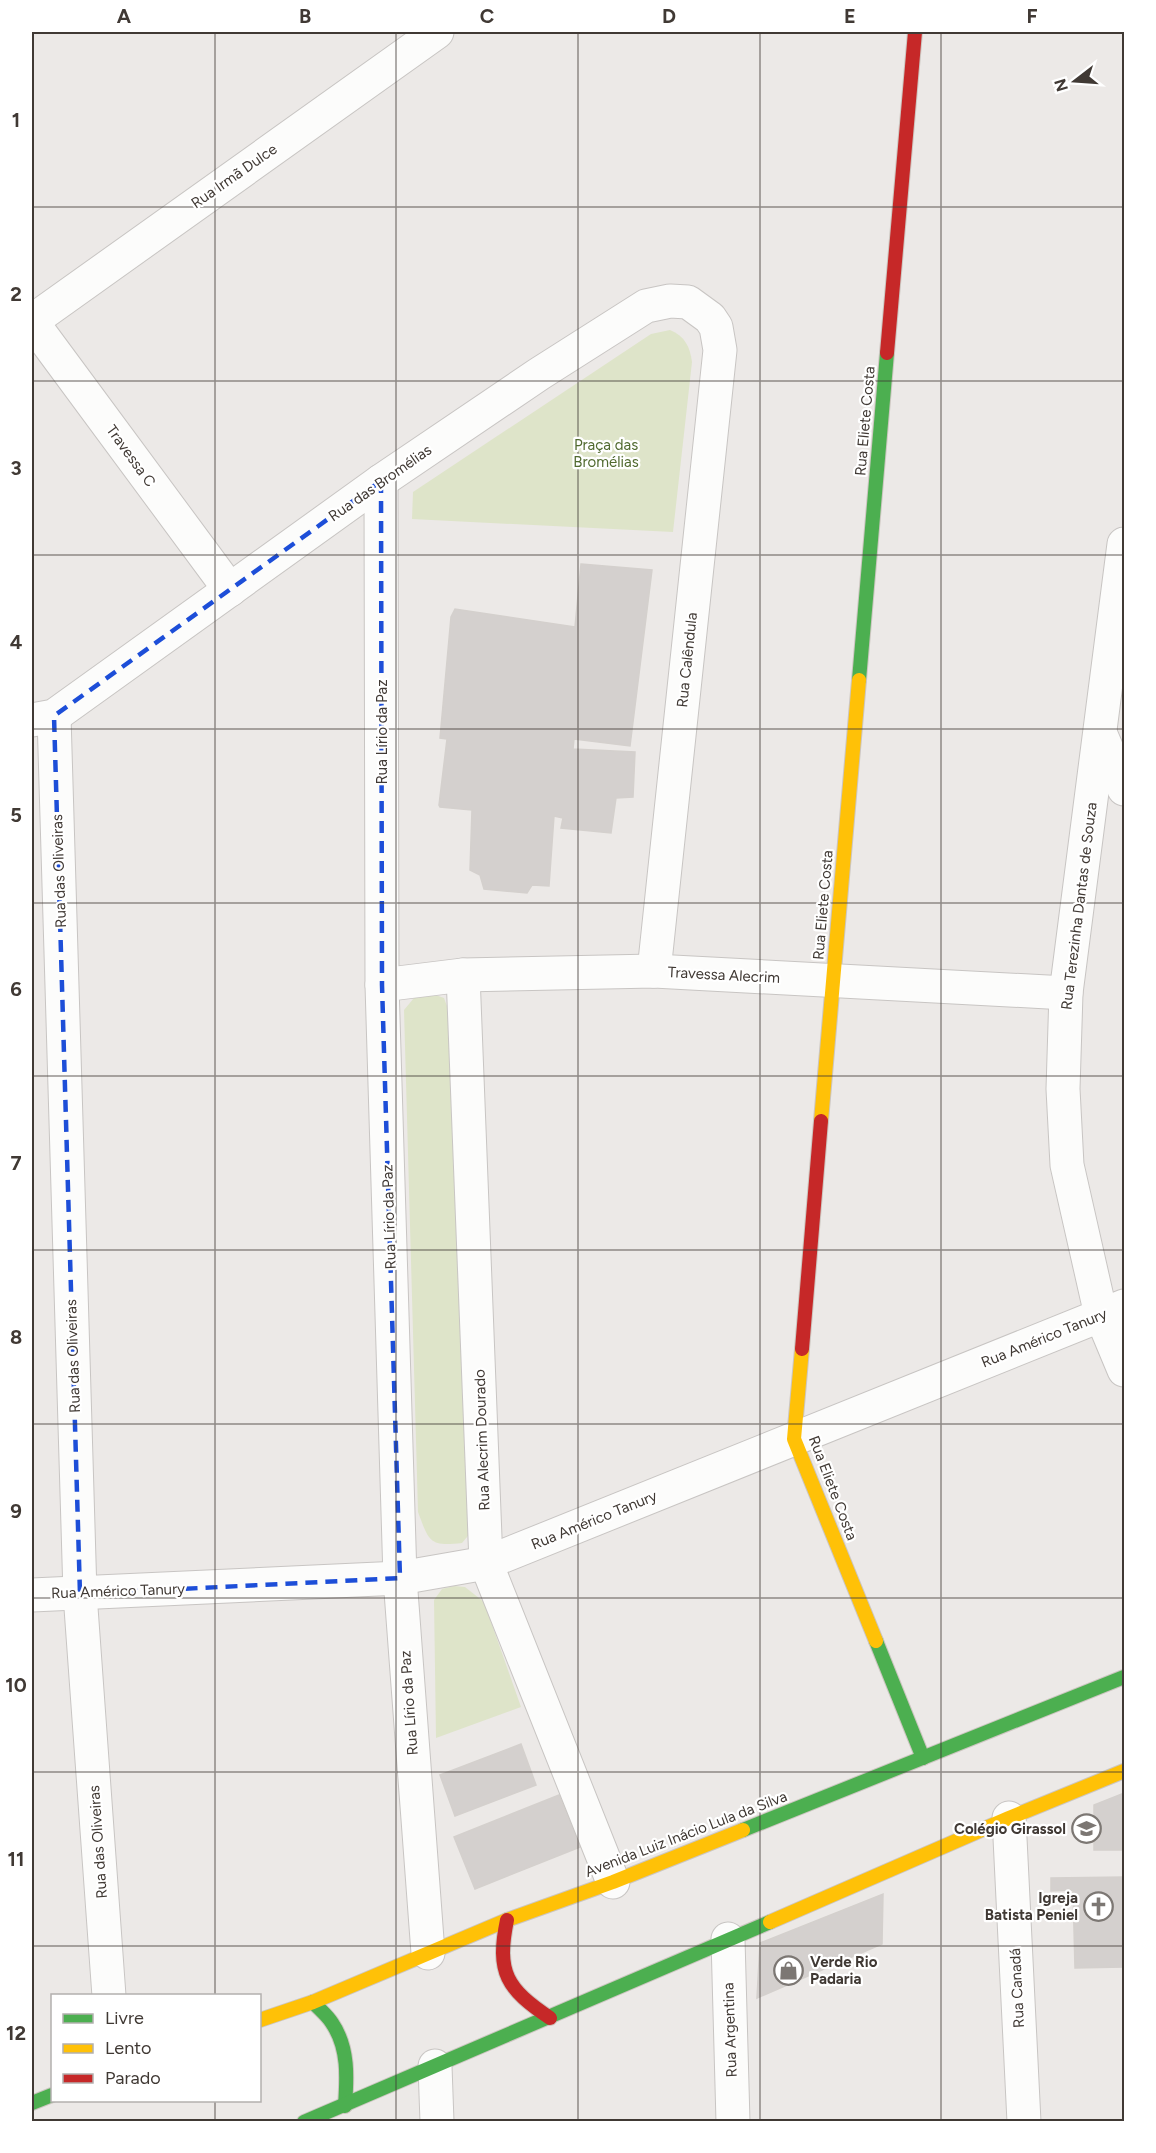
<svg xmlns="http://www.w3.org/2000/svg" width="1156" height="2153" viewBox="0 0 1156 2153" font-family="Figtree,sans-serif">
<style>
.green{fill:#dee4c9}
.building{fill:#d4d0ce;stroke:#d4d0cd;stroke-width:1.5}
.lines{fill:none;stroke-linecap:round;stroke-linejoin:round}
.street-casing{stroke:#c8c5c3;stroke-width:35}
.fast-casing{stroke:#ccc6c0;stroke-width:16}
.slow-casing{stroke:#ccc6c0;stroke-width:16}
.jam-casing{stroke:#ccc6c0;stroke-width:16}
.street{stroke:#fcfcfb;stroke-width:33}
.fast{stroke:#4caf50;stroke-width:14}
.slow{stroke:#ffc107;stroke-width:14}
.jam{stroke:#c62828;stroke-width:14}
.marked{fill:none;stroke:#1d4ed8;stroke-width:4.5;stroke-dasharray:12 8;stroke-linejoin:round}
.grid{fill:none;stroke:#403934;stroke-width:1.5;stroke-opacity:0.55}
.labels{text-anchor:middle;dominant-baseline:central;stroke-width:4.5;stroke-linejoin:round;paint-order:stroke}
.street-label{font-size:15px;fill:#403934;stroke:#fff}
.park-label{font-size:15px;fill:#516a30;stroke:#fff}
.poi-label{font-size:15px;font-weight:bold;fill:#403934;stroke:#fff;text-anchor:end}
.neatline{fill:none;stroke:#403934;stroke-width:2}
.grid-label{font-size:20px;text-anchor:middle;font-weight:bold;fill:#403934}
</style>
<rect width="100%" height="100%" fill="#ece9e7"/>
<g class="green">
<path d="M670 330C685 336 690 347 692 362L673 532 412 519 413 492 651 334Z"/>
<path d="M430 993 444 998 451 1017 472 1531 462 1543C429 1547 429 1541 418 1512L404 1010 414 998Z"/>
<path d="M454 1586 465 1587 484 1602 521 1707 436 1738 434 1600 442 1589Z"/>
</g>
<g class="building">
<path d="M581 564 652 570 630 746 574 739 573 749 635 752 633 797 616 798 611 833 561 828 563 818 554 816 549 886 532 885 527 893 484 889 480 875 470 870 472 810 440 807 439 805 447 739 440 738 451 617 455 609 575 627Z"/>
<path d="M521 1744 536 1785 455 1816 440 1775Z"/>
<path d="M1124 1793V1850H1094V1805Z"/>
<path d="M559 1795 580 1847 475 1889 454 1837Z"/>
<path d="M1124 1877V1967L1075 1968 1073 1890 1051 1891V1878Z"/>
<path d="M883 1894 882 1944 757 1998 760 1943Z"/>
</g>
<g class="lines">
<defs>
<g id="street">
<path d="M32 321 437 32"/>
<path d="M32 322 230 590"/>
<path d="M381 481 382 985 400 1578 428 1953"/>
<path d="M1124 544 1066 993 1063 1089 1067 1165 1101 1315 1124 1370"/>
<path d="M54 716 80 1594 109 1996"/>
<path d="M32 720 54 716 381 481 539 374 646 306 670 301 688 302 710 318 716 327 720 350 654 971"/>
<path d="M1101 735 1124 789"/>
<path d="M463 975 486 1563 613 1882"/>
<path d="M382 985 463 975 654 971 1066 993"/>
<path d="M32 1595 400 1578 486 1563 1124 1306"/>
<path d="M1009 1818 1024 2122"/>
<path d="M728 1939 733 2122"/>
<path d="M435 2066 437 2122"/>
</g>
<g id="fast">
<path d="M859 680 887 353"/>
<path d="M876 1641 923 1758"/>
<path d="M743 1830 1124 1677"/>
<path d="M313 2002C319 2009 327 2015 332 2023 349 2048 347 2078 345 2106"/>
<path d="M32 2103 52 2095"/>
<path d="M304 2122 770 1922"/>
</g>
<g id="slow">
<path d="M821 1121 859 680"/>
<path d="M802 1349 794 1439 876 1641"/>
<path d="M770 1922 1009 1818 1124 1771"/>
<path d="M260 2020 313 2002 507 1920 613 1882 743 1830"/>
</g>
<g id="jam">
<path d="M887 353 915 32"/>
<path d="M802 1349 821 1121"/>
<path d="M507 1920C496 1973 507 1989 550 2018"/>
</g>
</defs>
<use href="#street" class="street-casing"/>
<use href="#fast" class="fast-casing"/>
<use href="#slow" class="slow-casing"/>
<use href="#jam" class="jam-casing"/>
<use href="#street" class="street"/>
<use href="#fast" class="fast"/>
<use href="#slow" class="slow"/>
<use href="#jam" class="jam"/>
</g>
<path class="marked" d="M381 481 382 985 400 1578 80 1594 54 716Z"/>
<path class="grid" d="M215 32V1996M396 32V2122M578 32V2122M760 32V2122M941 32V2122M32 207H1124M32 381H1124M32 555H1124M32 729H1124M32 903H1124M32 1076H1124M32 1250H1124M32 1424H1124M32 1598H1124M32 1772H1124M32 1946H1124M215 2100V2122"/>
<defs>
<symbol id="school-ring" viewBox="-11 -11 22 22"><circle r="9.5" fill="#fff" stroke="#7c7773" stroke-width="1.5"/><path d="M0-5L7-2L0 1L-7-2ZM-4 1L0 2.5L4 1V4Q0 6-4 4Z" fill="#7c7773"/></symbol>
<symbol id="church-ring" viewBox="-11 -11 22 22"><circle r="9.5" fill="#fff" stroke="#7c7773" stroke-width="1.5"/><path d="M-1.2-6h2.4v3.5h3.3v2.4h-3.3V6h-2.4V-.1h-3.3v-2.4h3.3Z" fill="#7c7773"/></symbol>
<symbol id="shop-ring" viewBox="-11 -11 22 22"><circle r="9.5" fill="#fff" stroke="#7c7773" stroke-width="1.5"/><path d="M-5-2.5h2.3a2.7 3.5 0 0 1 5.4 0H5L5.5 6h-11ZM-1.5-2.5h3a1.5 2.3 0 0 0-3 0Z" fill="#7c7773"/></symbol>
</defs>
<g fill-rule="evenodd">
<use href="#school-ring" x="1070" y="1812" width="33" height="33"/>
<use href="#church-ring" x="1082" y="1890" width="33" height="33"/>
<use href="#shop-ring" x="772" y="1954" width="33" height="33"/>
</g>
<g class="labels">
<g class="street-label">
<text transform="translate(234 176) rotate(-35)">Rua Irmã Dulce</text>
<text transform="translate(865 421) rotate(-85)">Rua Eliete Costa</text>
<text transform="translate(131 456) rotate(54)">Travessa C</text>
<text transform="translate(380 483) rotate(-35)">Rua das Bromélias</text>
<text transform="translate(687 660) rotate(-84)">Rua Calêndula</text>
<text transform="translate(382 732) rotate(-90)">Rua Lírio da Paz</text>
<text transform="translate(59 871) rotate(-92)">Rua das Oliveiras</text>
<text transform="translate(823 905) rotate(-85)">Rua Eliete Costa</text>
<text transform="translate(1079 906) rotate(-83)">Rua Terezinha Dantas de Souza</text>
<text transform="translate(724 975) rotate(3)">Travessa Alecrim</text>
<text transform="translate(389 1217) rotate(-92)">Rua Lírio da Paz</text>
<text transform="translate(1044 1338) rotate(-22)">Rua Américo Tanury</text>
<text transform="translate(73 1356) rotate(-92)">Rua das Oliveiras</text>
<text transform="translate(482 1440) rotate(-92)">Rua Alecrim Dourado</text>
<text transform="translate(833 1488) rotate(69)">Rua Eliete Costa</text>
<text transform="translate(594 1520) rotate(-22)">Rua Américo Tanury</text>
<text transform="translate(118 1591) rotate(-2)">Rua Américo Tanury</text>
<text transform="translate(409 1703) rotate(-94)">Rua Lírio da Paz</text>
<text transform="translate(686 1834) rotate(-21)">Avenida Luiz Inácio Lula da Silva</text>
<text transform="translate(98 1842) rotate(-94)">Rua das Oliveiras</text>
<text transform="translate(1017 1988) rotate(-93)">Rua Canadá</text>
<text transform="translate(730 2030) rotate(-92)">Rua Argentina</text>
</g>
<g class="park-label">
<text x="606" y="445">Praça das<tspan x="606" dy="17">Bromélias</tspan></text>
</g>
<g class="poi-label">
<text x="1066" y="1829">Colégio Girassol</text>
<text x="1078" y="1898">Igreja<tspan x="1078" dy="17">Batista Peniel</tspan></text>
<text x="810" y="1962" text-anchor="start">Verde Rio<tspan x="810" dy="17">Padaria</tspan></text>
</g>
</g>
<rect width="1156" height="2153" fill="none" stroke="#ffffff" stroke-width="66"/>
<rect x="51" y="1994" width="210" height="108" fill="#ffffff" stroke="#b3b0ae" stroke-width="1.5"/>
<rect x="63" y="2014" width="30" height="9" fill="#4caf50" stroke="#b3b0ae" stroke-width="1.5"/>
<text x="105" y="2024" font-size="18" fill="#403934">Livre</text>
<rect x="63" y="2044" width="30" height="9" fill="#ffc107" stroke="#b3b0ae" stroke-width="1.5"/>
<text x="105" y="2054" font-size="18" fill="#403934">Lento</text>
<rect x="63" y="2074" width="30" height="9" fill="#c62828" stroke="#b3b0ae" stroke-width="1.5"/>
<text x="105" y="2084" font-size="18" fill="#403934">Parado</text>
<g transform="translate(1075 81) rotate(253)" stroke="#ffffff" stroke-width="4.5" paint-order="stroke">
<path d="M0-4.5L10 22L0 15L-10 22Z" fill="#403934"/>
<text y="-9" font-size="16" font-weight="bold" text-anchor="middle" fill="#403934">N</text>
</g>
<rect x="33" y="33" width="1090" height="2087" class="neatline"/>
<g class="grid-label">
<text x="124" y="23">A</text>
<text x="305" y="23">B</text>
<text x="487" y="23">C</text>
<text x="669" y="23">D</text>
<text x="850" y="23">E</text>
<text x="1032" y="23">F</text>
<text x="16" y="127">1</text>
<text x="16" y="301">2</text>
<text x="16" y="475">3</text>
<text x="16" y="649">4</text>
<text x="16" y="822">5</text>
<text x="16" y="996">6</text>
<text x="16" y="1170">7</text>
<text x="16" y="1344">8</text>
<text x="16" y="1518">9</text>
<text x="16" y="1692">10</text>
<text x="16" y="1866">11</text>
<text x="16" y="2040">12</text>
</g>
</svg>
